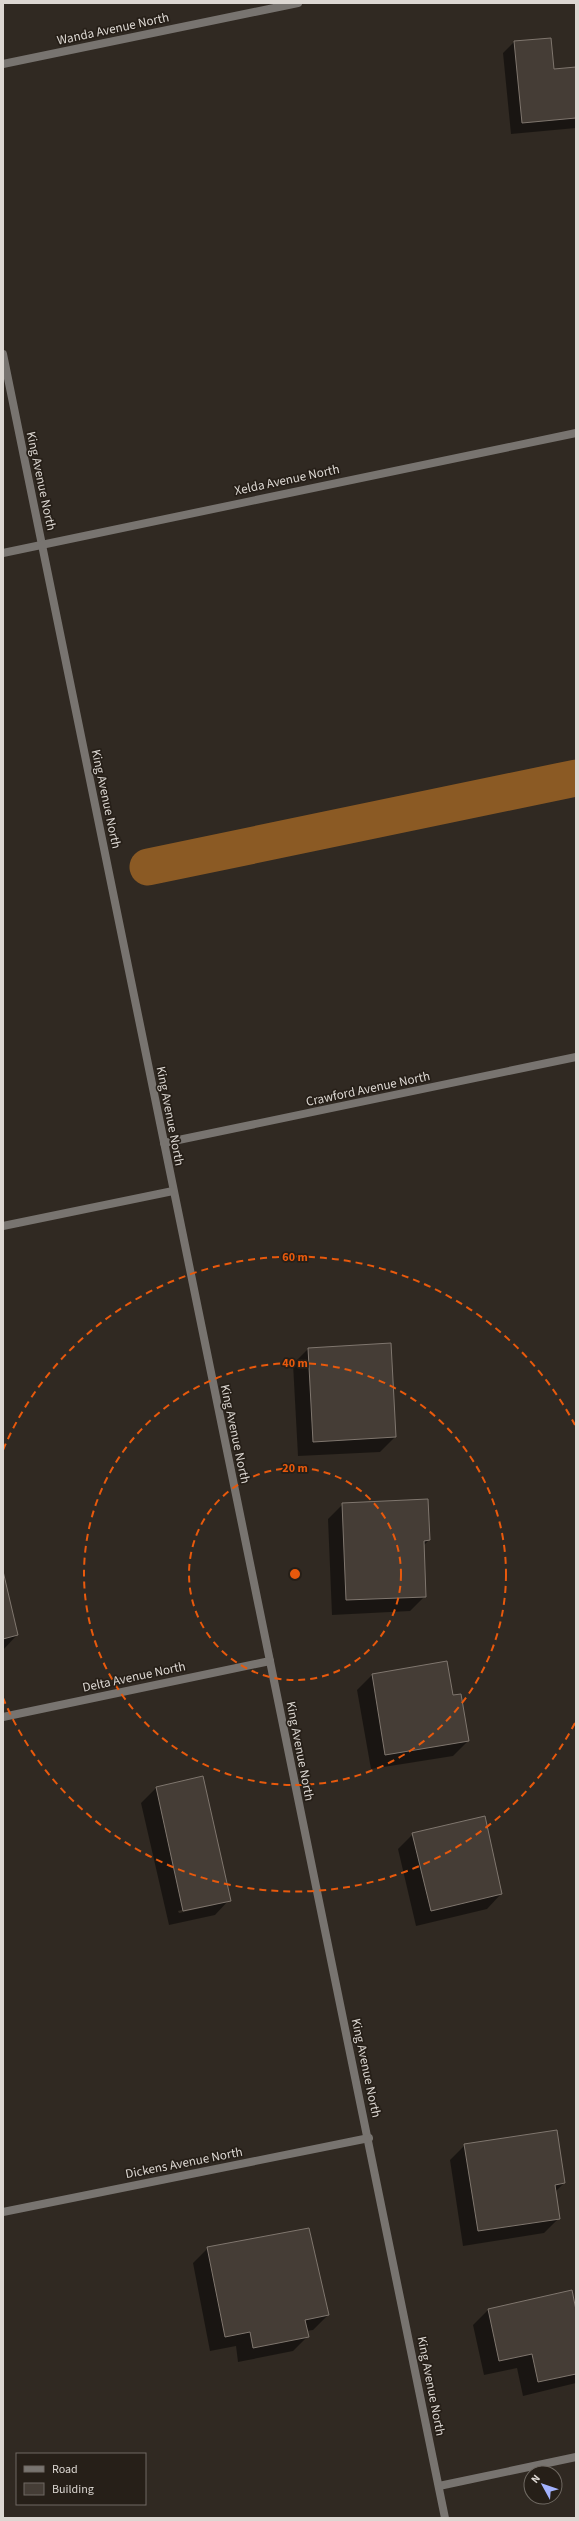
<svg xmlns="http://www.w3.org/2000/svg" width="579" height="2521" viewBox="0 0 579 2521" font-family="'Source Sans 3',sans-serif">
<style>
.shadow{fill:#0007;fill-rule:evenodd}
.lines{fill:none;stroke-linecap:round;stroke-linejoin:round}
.canal{stroke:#8b5a24;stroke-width:37}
.building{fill:#453d36;stroke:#7f766e}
.street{stroke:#787470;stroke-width:8}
.ring{fill:none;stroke:#e8590c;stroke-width:2;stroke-dasharray:7 5}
.labels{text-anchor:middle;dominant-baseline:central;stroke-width:3.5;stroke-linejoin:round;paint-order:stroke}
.street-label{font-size:13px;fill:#dcd7d2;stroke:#261f18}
.centre{fill:#e8590c;stroke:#261f18;stroke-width:2}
.ring-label{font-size:12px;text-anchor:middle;font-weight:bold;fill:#e8590c;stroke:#261f18;stroke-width:3.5;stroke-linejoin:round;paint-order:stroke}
</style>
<rect width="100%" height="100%" fill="#302922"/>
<g class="shadow">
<path d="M514 42 553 70 576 68V128L511 134 503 53Z"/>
<path d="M308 1349 395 1437 380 1452 298 1456 293 1364Z"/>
<path d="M343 1504 429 1540 423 1546 425 1596 410 1611 332 1615 328 1519Z"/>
<path d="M3 1576 17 1635 3 1650Z"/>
<path d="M372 1675 453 1696 468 1741 453 1756 371 1769 357 1690Z"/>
<path d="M202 1777 229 1900 215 1915 169 1925 141 1803 156 1788ZM214 1903V1905L179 1913 178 1911Z"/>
<path d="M413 1834 501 1894 487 1909 416 1926 398 1849Z"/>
<path d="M465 2145 564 2183 555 2192 559 2218 544 2233 463 2246 450 2160Z"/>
<path d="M208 2248 328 2315 313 2330 306 2331 308 2336 293 2351 238 2362 236 2346 210 2351 193 2263Z"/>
<path d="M488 2310 576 2315V2383L523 2396 517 2368 484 2375 473 2325Z"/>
</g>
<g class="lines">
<path class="canal" d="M148 867 576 778"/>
</g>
<g class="building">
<path d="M551 38 554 69 576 67V118L522 123 514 41Z"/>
<path d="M391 1343 396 1437 313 1442 308 1348Z"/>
<path d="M428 1499 430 1540 424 1541 426 1597 346 1600 342 1503Z"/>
<path d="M3 1571 18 1635 3 1639Z"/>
<path d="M447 1661 453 1695 461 1694 469 1741 385 1755 372 1674Z"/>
<path d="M203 1776 231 1901 183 1911 156 1787Z"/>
<path d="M485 1816 502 1894 431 1911 412 1833Z"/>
<path d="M557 2130 565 2183 555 2185 560 2219 478 2231 464 2144Z"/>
<path d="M309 2228 329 2315 305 2320 309 2337 253 2348 250 2332 225 2337 207 2247Z"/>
<path d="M572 2290 576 2310V2374L538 2382 532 2354 499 2361 488 2309Z"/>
</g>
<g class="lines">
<g class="street">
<path d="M3 64 298 3"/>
<path d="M3 354 445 2518"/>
<path d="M3 553 576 433"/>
<path d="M164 1143 576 1057"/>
<path d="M3 1226 173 1191"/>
<path d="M3 1717 270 1661"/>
<path d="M3 2212 369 2138"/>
<path d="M439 2486 576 2457"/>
</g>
</g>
<g class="ring">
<circle cx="295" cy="1574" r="106"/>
<circle cx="295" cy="1574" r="211"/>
<path d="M575 1723A317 317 0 0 1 3 1698M3 1450A317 317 0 0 1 575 1425"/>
</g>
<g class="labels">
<g class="street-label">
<text transform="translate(113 29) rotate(-12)">Wanda Avenue North</text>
<text transform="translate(287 480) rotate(-12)">Xelda Avenue North</text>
<text transform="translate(41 481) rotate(78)">King Avenue North</text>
<text transform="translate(106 799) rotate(78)">King Avenue North</text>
<text transform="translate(368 1089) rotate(-12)">Crawford Avenue North</text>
<text transform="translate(170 1116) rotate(79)">King Avenue North</text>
<text transform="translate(235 1434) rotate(78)">King Avenue North</text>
<text transform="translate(134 1677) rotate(-12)">Delta Avenue North</text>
<text transform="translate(300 1751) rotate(79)">King Avenue North</text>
<text transform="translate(366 2068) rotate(78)">King Avenue North</text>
<text transform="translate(184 2163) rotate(-11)">Dickens Avenue North</text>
<text transform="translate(431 2386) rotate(79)">King Avenue North</text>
</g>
</g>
<circle cx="295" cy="1574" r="6" class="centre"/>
<g class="ring-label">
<text x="295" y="1261">60 m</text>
<text x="295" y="1367">40 m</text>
<text x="295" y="1472">20 m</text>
</g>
<rect width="579" height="2521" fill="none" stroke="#dcd7d2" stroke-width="8"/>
<rect x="16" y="2453" width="130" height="52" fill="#261f18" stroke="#6f6962"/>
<rect x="24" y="2466" width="20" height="6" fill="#787470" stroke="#6f6962"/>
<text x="52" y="2473" font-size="12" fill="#dcd7d2">Road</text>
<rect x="24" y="2483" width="20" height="12" fill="#453d36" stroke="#6f6962"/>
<text x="52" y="2493" font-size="12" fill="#dcd7d2">Building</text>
<g transform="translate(543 2485) rotate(310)"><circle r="19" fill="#261f18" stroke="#6f6962"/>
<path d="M0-3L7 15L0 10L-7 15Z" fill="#a3b2fd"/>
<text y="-6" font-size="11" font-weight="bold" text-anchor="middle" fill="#dcd7d2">N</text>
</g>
</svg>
